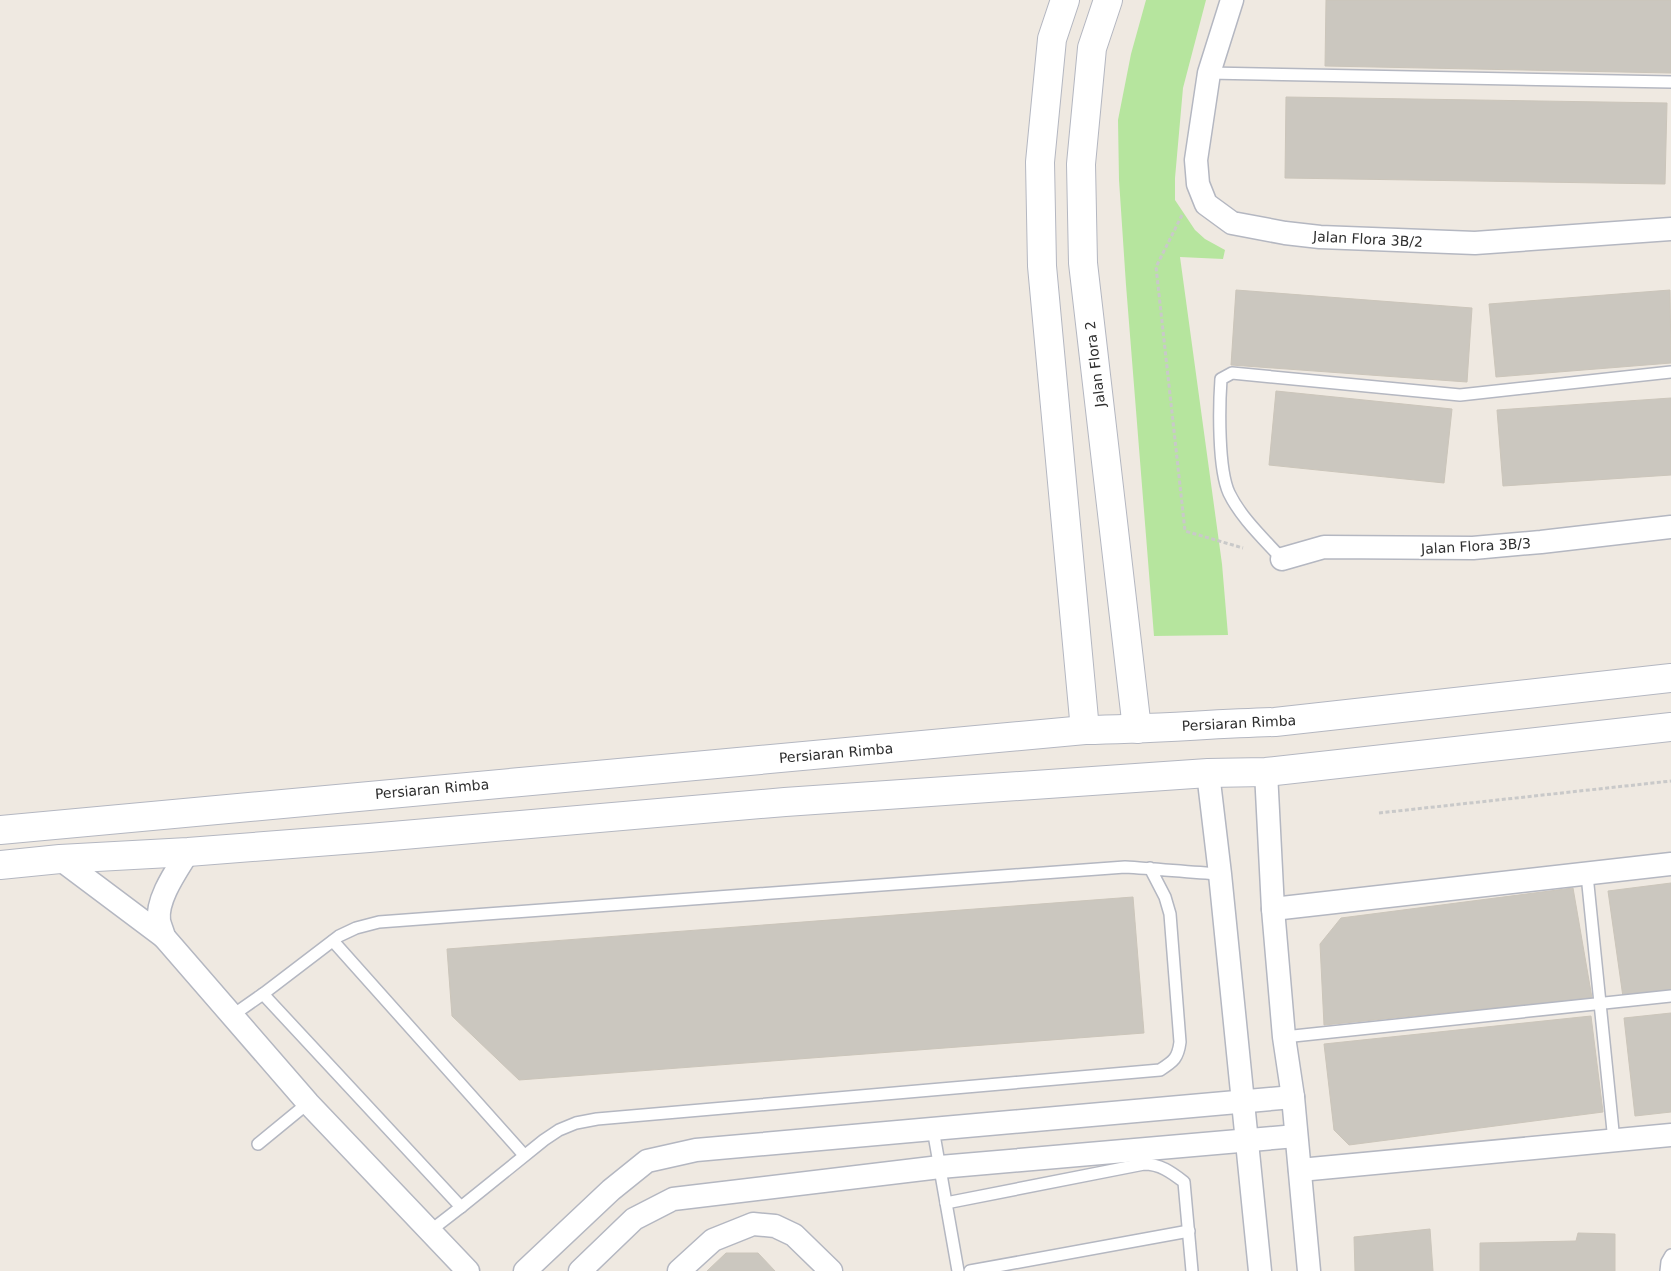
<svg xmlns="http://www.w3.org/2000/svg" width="1671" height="1271" viewBox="0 0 1671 1271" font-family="'DejaVu Sans',sans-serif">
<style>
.green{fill:#b6e59e}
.building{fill:#cbc7bf;stroke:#cbc5ba}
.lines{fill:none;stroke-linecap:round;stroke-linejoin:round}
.lane-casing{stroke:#b4b7c1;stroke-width:14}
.street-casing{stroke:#b4b7c1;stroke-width:25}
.secondary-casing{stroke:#b4b7c1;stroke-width:30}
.path{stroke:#c9c9c9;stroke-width:3;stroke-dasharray:4 2.5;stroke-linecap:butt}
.lane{stroke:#fff;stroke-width:11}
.street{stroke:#fff;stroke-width:22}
.secondary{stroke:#fff;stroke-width:28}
.labels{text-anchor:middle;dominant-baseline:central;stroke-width:4.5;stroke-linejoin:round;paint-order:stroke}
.street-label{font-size:14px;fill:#2e2e2e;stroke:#fff}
</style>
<rect width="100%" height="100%" fill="#efe9e1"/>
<path class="green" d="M1146 0H1206L1183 88 1175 178V200L1195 230 1205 239 1225 250 1223 259 1180 257 1222 564 1228 635 1154 636 1126 285 1119 180 1118 120 1131 54Z"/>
<g class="building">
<path d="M1326 0H1671V73L1325 66Z"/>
<path d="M1286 97 1667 103 1665 184 1285 178Z"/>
<path d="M1236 290 1472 308 1467 382 1231 365Z"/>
<path d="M1670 290 1671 363 1496 377 1489 304Z"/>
<path d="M1276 391 1452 409 1444 483 1269 465Z"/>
<path d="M1671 398V475L1503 486 1497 410Z"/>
<path d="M1671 883V992L1623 997 1608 891Z"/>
<path d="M1573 888 1592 998 1324 1025 1320 944 1341 918Z"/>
<path d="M1133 897 1144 1033 519 1080 452 1016 447 949Z"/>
<path d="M1671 1013V1112L1635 1116 1624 1018Z"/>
<path d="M1591 1016 1603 1112 1349 1145 1334 1130 1324 1044Z"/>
<path d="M1430 1229 1433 1271H1355L1354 1237Z"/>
<path d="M1578 1233 1615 1234V1271H1480V1243L1576 1241Z"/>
<path d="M726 1253H758L775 1271H707Z"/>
</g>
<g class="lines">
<defs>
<g id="lane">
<path d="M1209 73 1671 82"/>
<path d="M1282 559C1264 539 1241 518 1229 493 1218 469 1219 407 1221 379L1232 373 1460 395 1671 372"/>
<path d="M1150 868 1165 897 1170 914 1180 1042C1178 1058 1174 1061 1160 1070L597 1119 576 1123 559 1130 544 1140 461 1207 263 994 339 936 356 928 379 922 1125 867C1157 869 1188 872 1220 874"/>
<path d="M1587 875 1614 1141"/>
<path d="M333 941 524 1155"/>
<path d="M233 1015 263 994"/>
<path d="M1284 1037 1671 996"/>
<path d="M933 1129 958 1271"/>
<path d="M258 1144 308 1103"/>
<path d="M946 1203 1144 1164C1160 1164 1171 1172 1184 1182L1192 1271"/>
<path d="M430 1231 461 1207"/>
<path d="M970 1271 1189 1231"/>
<path d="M1666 1271 1667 1262 1671 1255"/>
</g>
<g id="street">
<path d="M1232 0 1209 73 1196 160 1198 184 1206 204 1232 223 1285 233 1320 237 1475 243 1671 229"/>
<path d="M1282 559 1324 547 1473 548 1541 542 1671 527"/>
<path d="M1266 772 1273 909 1284 1037 1293 1097 1309 1271"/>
<path d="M1208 773 1220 874 1260 1271"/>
<path d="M60 859 164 937 308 1103 468 1271"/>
<path d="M1273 909 1671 864"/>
<path d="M164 937C163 932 160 926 159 921 156 899 177 870 188 852"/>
<path d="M1300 1170 1671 1135"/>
<path d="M525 1271 611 1190 647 1161 696 1150 1293 1097"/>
<path d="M580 1271 634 1219 673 1199 940 1167 1296 1136"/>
<path d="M679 1271 713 1240 753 1224 775 1226 794 1235 831 1271"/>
</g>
<g id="secondary">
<path d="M1065 0 1052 39 1040 162 1042 266 1085 730"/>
<path d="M1108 0 1092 48 1081 164 1083 263 1137 729"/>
<path d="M0 830 1085 730C1148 729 1212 724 1275 722L1671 678"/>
<path d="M0 865 60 859 188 852 369 838 785 802 1208 773 1266 772 1671 727"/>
</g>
</defs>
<use href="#lane" class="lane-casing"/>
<use href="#street" class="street-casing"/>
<use href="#secondary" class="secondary-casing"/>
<g class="path">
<path d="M1182 215 1156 267 1185 531 1243 548"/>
<path d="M1379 813 1671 781"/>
</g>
<use href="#lane" class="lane"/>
<use href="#street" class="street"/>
<use href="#secondary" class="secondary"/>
</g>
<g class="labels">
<g class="street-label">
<text transform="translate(1368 239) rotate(3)">Jalan Flora 3B/2</text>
<text transform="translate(1095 364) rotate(-97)">Jalan Flora 2</text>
<text transform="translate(1476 546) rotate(-3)">Jalan Flora 3B/3</text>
<text transform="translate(1239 723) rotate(-3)">Persiaran Rimba</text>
<text transform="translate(836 753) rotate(-5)">Persiaran Rimba</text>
<text transform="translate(432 789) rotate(-5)">Persiaran Rimba</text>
</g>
</g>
</svg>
